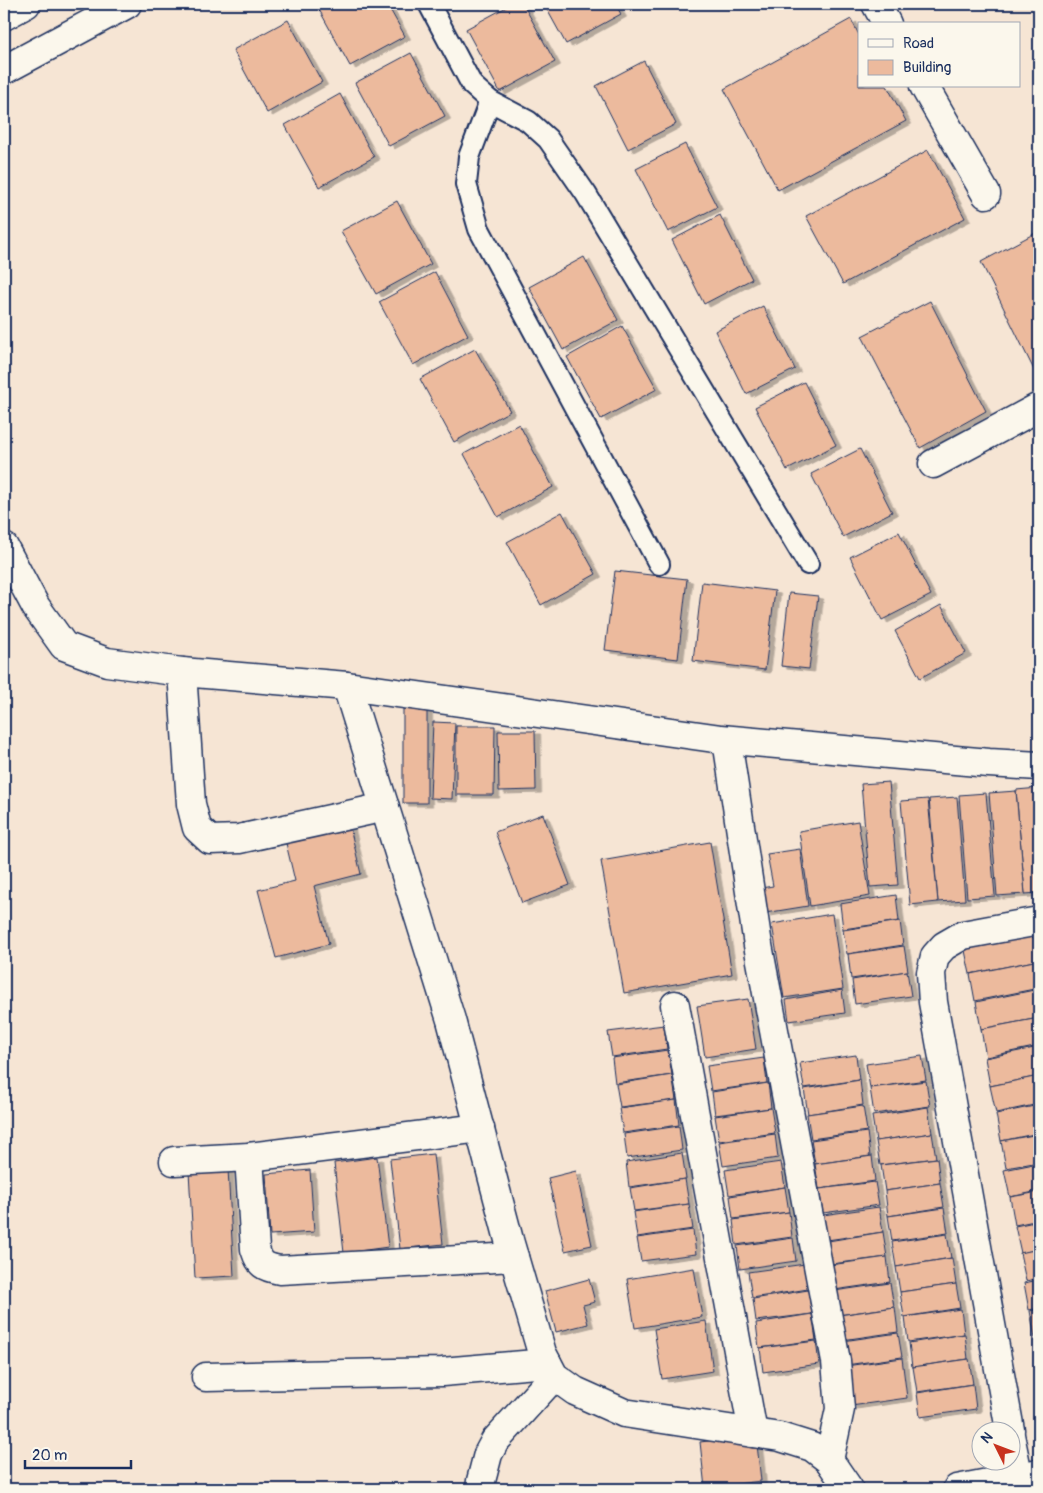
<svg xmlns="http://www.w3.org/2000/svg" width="1043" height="1493" viewBox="0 0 1043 1493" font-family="Pangolin,sans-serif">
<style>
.building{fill:#ecba9d;stroke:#1b2f5e;filter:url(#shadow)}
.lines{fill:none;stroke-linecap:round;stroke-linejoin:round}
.service-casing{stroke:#1b2f5e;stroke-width:24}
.minor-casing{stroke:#1b2f5e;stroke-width:31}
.service{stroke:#fbf7ec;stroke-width:20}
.minor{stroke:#fbf7ec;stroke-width:28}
</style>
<defs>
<filter id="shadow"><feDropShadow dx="5.5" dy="3" stdDeviation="0" flood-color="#0004"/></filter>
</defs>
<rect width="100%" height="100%" fill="#f6e5d4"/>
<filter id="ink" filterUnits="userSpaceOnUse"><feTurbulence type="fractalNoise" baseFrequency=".02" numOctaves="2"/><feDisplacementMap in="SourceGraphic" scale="10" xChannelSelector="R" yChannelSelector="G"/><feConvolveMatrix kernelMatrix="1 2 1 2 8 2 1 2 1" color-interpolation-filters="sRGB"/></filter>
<g filter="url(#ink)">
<g class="building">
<path d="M316 4H387L405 36 350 66Z"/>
<path d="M512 4H523L555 62 500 92 466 29Z"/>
<path d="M544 4H615L621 14 566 44Z"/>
<path d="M851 19 859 35V86H887L906 121 778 190 724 89Z"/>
<path d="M288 20 322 82 267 113 233 50Z"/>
<path d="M411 53 445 116 389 146 355 83Z"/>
<path d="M644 61 676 124 628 149 596 86Z"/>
<path d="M340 94 374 157 319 187 285 125Z"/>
<path d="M685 144 717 207 668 232 636 169Z"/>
<path d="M928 150 965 218 843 284 806 216Z"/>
<path d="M397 201 431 264 376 294 341 231Z"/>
<path d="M720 215 752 279 704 304 672 240Z"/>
<path d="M1039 231V370L1035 372 981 262Z"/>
<path d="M584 257 618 320 563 350 529 287Z"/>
<path d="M435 272 468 335 413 365 379 302Z"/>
<path d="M930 301 986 411 920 448 862 336Z"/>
<path d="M763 306 795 369 746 394 715 331Z"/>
<path d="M622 326 657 389 601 419 567 357Z"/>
<path d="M475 349 510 411 454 442 420 379Z"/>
<path d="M804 382 836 445 787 470 755 407Z"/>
<path d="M519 424 553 487 498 517 464 454Z"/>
<path d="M860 449 892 512 843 537 811 474Z"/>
<path d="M562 512 596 574 541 605 507 542Z"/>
<path d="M899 532 931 595 882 620 850 557Z"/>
<path d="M615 571 687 579 678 659 605 650Z"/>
<path d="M702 582 775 591 765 670 693 661Z"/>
<path d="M789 593 818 596 809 669 781 666Z"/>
<path d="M941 605 966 653 920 678 895 631Z"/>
<rect x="403" y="709" width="24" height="94"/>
<path d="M433 722 455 723 452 799 430 798Z"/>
<path d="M456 726H495L494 795H456Z"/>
<path d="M498 731H535L536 790 499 791Z"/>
<path d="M889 782 898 885 870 887 861 784Z"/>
<path d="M1039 788V893L1025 894 1016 790Z"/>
<path d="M1016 791 1025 894 997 896 989 793Z"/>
<path d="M986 793 995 896 967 898 959 795Z"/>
<path d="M957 797 965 900 938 902 929 799Z"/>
<path d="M928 799 938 902 910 905 901 801Z"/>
<path d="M543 814 570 885 522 903 495 832Z"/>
<path d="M858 821 870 896 810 906 799 831Z"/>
<path d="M349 823 361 874 314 886 329 944 276 958 258 890 295 881 285 839Z"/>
<path d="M710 842 732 974 624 993 601 861Z"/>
<path d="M800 849 808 906 765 913 761 888 773 886 767 854Z"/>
<path d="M896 895 899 921 843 929 840 904Z"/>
<path d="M832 914 843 989 784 998 772 924Z"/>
<path d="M900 921 903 945 847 954 843 930Z"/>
<path d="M1039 931V960L970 974 964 946Z"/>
<path d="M904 946 908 971 851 979 848 954Z"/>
<path d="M1039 960V988L975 1001 970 974Z"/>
<path d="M907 971 911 996 855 1004 852 980Z"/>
<path d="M1039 989V1018L981 1029 976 1002Z"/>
<path d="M842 990 845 1013 789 1021 786 1000Z"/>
<path d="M748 999 756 1049 705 1057 697 1006Z"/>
<path d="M1039 1018V1046L986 1057 981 1029Z"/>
<path d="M664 1025 667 1049 612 1057 608 1032Z"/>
<path d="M1039 1047V1076L990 1086 985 1058Z"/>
<path d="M668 1050 672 1075 615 1083 612 1058Z"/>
<path d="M856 1055 859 1080 804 1088 800 1063Z"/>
<path d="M922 1056 926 1080 870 1088 866 1064Z"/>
<path d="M764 1058 767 1083 711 1091 707 1066Z"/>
<path d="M672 1075 676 1100 620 1107 616 1084Z"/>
<path d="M1039 1076V1104L996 1113 990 1086Z"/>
<path d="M860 1080 863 1105 808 1114 804 1089Z"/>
<path d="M926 1081 930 1106 874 1114 870 1088Z"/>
<path d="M768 1083 771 1108 715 1115 712 1092Z"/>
<path d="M676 1100 679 1125 623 1133 619 1108Z"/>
<path d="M1039 1105V1133L1001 1141 996 1114Z"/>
<path d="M863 1106 867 1131 811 1139 807 1114Z"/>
<path d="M928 1107 932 1133 876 1141 872 1116Z"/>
<path d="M771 1108 775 1133 719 1141 715 1116Z"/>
<path d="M679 1126 682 1150 627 1158 624 1134Z"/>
<path d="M867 1132 870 1156 815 1164 811 1140Z"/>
<path d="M932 1133 936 1158 880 1165 876 1141Z"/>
<path d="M775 1134 778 1158 723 1166 719 1142Z"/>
<path d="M1039 1134V1162L1006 1168 1001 1141Z"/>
<path d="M682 1153 686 1179 629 1187 626 1162Z"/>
<path d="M433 1154 443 1244 400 1249 390 1159Z"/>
<path d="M872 1156 875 1181 819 1189 815 1164Z"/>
<path d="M377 1157 388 1247 344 1253 334 1163Z"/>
<path d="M937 1158 940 1183 885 1191 881 1165Z"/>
<path d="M781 1162 785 1187 729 1195 725 1170Z"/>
<path d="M1039 1163V1191L1010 1197 1004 1170Z"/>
<path d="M228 1169 234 1276 195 1278 189 1171Z"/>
<path d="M310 1170 314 1232 270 1235 266 1174Z"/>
<path d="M576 1171 592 1245 565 1251 548 1178Z"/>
<path d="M685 1179 689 1204 634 1211 630 1188Z"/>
<path d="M875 1182 879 1205 823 1213 819 1189Z"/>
<path d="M940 1183 944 1207 888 1216 885 1191Z"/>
<path d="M785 1187 789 1212 733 1219 730 1196Z"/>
<path d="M1039 1192V1220L1015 1225 1010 1197Z"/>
<path d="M689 1204 693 1229 637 1237 633 1212Z"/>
<path d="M879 1207 883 1232 827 1240 823 1215Z"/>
<path d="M944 1208 948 1233 892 1241 888 1216Z"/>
<path d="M789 1212 792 1237 736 1245 733 1220Z"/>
<path d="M1039 1221V1249L1021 1253 1015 1226Z"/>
<path d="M693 1230 696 1254 641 1261 637 1238Z"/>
<path d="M883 1232 887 1257 831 1264 828 1241Z"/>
<path d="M947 1234 951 1258 896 1267 892 1242Z"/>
<path d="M793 1238 796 1261 740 1269 737 1246Z"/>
<path d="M1039 1249V1278L1026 1281 1020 1253Z"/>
<path d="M887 1257 890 1282 834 1290 830 1265Z"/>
<path d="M952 1258 956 1284 900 1292 896 1267Z"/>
<path d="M805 1264 808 1289 752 1298 748 1272Z"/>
<path d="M694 1268 702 1317 635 1328 627 1279Z"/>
<path d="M589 1279 595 1302 583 1305 588 1324 556 1332 545 1291Z"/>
<path d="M1039 1280V1308L1029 1310 1024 1283Z"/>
<path d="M890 1283 894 1307 838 1315 834 1291Z"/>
<path d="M956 1284 960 1308 904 1317 900 1292Z"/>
<path d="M808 1290 812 1314 756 1321 753 1299Z"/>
<path d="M895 1307 898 1332 842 1340 839 1315Z"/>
<path d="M961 1309 964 1334 908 1342 905 1317Z"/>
<path d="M1039 1309V1337L1035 1338 1030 1311Z"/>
<path d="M812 1314 816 1340 759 1348 756 1323Z"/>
<path d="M706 1321 713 1371 662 1379 654 1329Z"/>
<path d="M898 1333 902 1357 846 1365 843 1341Z"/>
<path d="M965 1334 968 1359 912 1367 909 1343Z"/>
<path d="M1039 1338V1363L1035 1339Z"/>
<path d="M816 1341 819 1364 763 1372 760 1348Z"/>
<path d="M902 1358 907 1398 851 1406 846 1366Z"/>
<path d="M969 1359 973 1384 917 1392 913 1367Z"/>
<path d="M973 1384 976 1409 920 1417 917 1393Z"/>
<path d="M756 1435 761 1481 705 1488 700 1442Z"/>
<path d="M680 1485 681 1489H657Z"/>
</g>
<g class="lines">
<defs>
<g id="service">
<path d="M429 4 472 85 490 101 528 121 548 139 586 194 808 564"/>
<path d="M490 101 469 157 466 184 479 229 659 564"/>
</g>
<g id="minor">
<path d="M876 4 887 24"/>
<path d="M4 16 26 4"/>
<path d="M4 70 127 4"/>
<path d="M924 86 986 194"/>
<path d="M933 464 1039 407"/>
<path d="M4 547 36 607 64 646 107 662 182 672 347 686 721 739 989 763 1039 766"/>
<path d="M182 672 191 804 197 828 210 840 239 839 385 807"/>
<path d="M347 686 451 1020 509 1240 542 1353 554 1376 575 1391 624 1413 780 1437 812 1447 829 1460 849 1489"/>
<path d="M727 740 758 945 836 1361 840 1409 829 1460"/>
<path d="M675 1005 753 1433"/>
<path d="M249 1157 255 1249C260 1265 264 1267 280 1270L514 1257"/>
<path d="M174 1161 249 1157 480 1128"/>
<path d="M206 1377 442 1372 547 1363"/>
<path d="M1010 1430 933 1002 931 973 935 956 944 946 963 935 1039 921"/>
<path d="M1010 1435 1021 1489"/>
<path d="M480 1489 481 1481 488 1454 495 1441 554 1376"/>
<path d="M957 1489 1039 1473"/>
</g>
</defs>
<use href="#service" class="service-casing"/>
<use href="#minor" class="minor-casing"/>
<use href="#service" class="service"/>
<use href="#minor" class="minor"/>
</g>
</g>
<rect width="1043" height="1493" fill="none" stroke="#fbf7ec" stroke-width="20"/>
<rect x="10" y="10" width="1023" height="1473" fill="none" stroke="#1b2f5e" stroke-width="2" filter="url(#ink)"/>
<rect x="858" y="22" width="162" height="65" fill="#fbf7ec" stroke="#a1a7b3"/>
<rect x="868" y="39" width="25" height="8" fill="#fbf7ec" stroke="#a1a7b3"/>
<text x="903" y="48" font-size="15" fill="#1b2f5e">Road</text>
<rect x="868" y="60" width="25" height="15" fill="#ecba9d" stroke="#a1a7b3"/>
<text x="903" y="72" font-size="15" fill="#1b2f5e">Building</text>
<g transform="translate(996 1446) rotate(312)"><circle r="24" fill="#fbf7ec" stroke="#a1a7b3"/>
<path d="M0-4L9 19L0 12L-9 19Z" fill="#c8321e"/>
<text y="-8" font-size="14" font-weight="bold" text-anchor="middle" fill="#1b2f5e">N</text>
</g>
<path d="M25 1460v8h106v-8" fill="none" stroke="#1b2f5e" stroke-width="2.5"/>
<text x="32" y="1460" font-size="15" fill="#1b2f5e" stroke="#fbf7ec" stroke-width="4" paint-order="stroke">20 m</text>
</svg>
